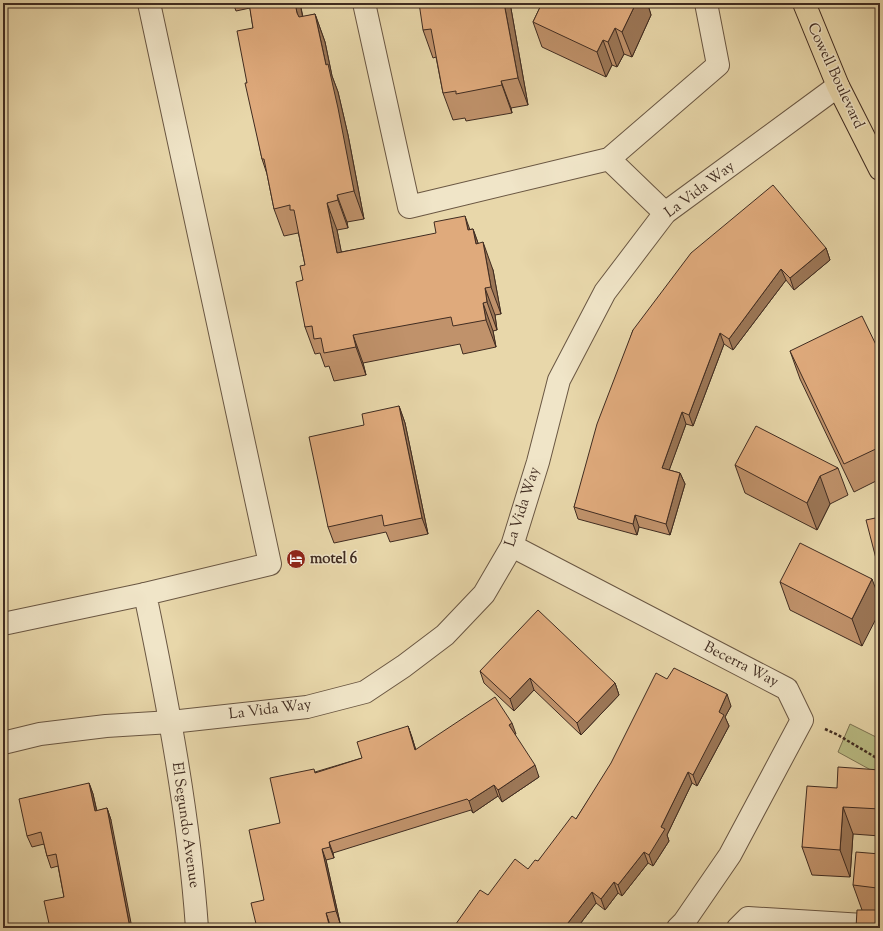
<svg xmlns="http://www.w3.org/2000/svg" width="883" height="931" viewBox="0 0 883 931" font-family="'Sorts Mill Goudy',serif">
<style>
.green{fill:#babd85;stroke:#7d7453}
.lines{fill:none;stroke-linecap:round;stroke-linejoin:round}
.minor-casing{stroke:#6a5743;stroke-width:24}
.major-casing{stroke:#402c21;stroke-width:24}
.path{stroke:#402c21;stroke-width:2.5;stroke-dasharray:3 2;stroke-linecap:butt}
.minor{stroke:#f0e5c8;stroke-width:22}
.major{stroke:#e8d7aa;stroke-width:22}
.wall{fill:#c0926b;stroke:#402c21}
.shaded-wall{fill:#9c7757;stroke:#402c21}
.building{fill:#dfaa7c;stroke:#402c21}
.labels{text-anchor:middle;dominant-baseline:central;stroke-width:3;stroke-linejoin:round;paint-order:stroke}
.street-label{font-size:15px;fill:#402c21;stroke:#f0e5c8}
.poi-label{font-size:15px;font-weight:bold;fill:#402c21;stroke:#f0e5c8;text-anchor:start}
</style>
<rect width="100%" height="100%" fill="#e8d7aa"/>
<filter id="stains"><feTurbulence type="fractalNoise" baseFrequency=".005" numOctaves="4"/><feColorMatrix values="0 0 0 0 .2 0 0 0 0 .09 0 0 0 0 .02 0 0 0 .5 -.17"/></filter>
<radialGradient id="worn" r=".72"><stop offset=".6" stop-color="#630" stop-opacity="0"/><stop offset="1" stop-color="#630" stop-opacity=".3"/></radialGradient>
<path class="green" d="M850 724 880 739V775L838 752Z"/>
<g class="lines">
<defs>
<g id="minor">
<path d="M149 3 270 564 145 594C168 704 189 815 197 928"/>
<path d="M364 3 409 207 609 159 718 65 706 3"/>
<path d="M609 159 665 213"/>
<path d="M512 546 787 689 802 720 730 855 684 922 678 928"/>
<path d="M3 624 145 594"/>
<path d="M3 743 40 734 106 726 171 722 307 707 365 692 404 666 445 635 484 594 512 546 538 462 559 380 605 292 665 213 838 86"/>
<path d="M738 928 748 918 880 926"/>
</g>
<path id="major" d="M804 3 838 86 880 169"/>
</defs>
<use href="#minor" class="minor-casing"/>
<use href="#major" class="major-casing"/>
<path class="path" d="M825 729 838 735 880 760"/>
<use href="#minor" class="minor"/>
<use href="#major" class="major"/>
</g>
<g class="wall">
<path d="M233 3H300L303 17 315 14 325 42 332 76 338 92 348 135 364 219 347 222 348 228 337 230 341 252 473 229 478 243 493 270 501 314 495 315 497 330 493 331 496 347 463 354 460 344 363 363 366 375 334 381 329 366 325 367 320 353 315 354 305 327 303 280 305 265 299 236 298 233 284 236 274 209 267 174 262 159 247 83 253 28 250 8 236 11Z"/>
<path d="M510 3 528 105 511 108 512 113 466 121 465 118 453 120 443 93 436 57 433 58 423 30Z"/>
<path d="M542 3H649L648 5 651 15 632 57 624 54 617 67 612 65 606 77 542 47 533 22Z"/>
<path d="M826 248 830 260 794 290 786 280 733 350 724 344 693 426 686 424 669 470 680 473 685 484 670 535 639 527 637 535 578 519 574 507 633 330Z"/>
<path d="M790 351 880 353V479L854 492 800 379Z"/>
<path d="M399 406 405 423 428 534 390 542 386 532 334 543 328 527 364 425Z"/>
<path d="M735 465 838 468 848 495 830 504 817 530 745 493Z"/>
<path d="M872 579 862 646 790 610 780 582Z"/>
<path d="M480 671 615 683 619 695 581 735 534 690 514 711 484 683Z"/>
<path d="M667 679 731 706 725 717 729 726 697 786 692 783 667 835 669 841 653 866 648 863 622 896 618 893 605 910 596 903 577 928H453L488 895 528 869 538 861 576 819Z"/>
<path d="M408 726 416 750 516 734 515 735 539 777 502 802 498 796 473 813 471 810 333 853 334 858 326 860 340 923 330 925 264 900 280 823 315 772 362 758Z"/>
<path d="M880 770V836L853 834 850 877 812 875 802 847 837 788Z"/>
<path d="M89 783 93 794 97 811 107 808 111 820 64 897 58 866 51 868 47 856 44 844 32 847 27 836Z"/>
<path d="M880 854V928L862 910 853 885Z"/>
</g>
<g class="shaded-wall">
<path d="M295 3H300L307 41 297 13Z"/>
<path d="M504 3H510L528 105 518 78Z"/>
<path d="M636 3H649L648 5 651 15 632 57 622 32Z"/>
<path d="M315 14 325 42 332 76 338 92 348 135 364 219 354 191 326 65Z"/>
<path d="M615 28 624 54 617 67 608 42Z"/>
<path d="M603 40 612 65 606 77 597 52Z"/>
<path d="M501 81 511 108 512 113 502 85Z"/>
<path d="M337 195 347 222 348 228 338 200Z"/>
<path d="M327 203 337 230 347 280 337 253Z"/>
<path d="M465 216 475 244 468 230Z"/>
<path d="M473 229 483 257 476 244Z"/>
<path d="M483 242 493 270 501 314 491 287Z"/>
<path d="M826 248 830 260 794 290 790 278Z"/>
<path d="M781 269 786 280 733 350 729 339Z"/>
<path d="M485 288 495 315 497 330 487 302Z"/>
<path d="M483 303 493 331 496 347 486 320Z"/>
<path d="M720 333 724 344 693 426 689 415Z"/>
<path d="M353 335 363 363 366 375 356 347Z"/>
<path d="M399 406 405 423 428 534 422 518Z"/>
<path d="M682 412 686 424 666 479 662 468Z"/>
<path d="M680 473 685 484 670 535 666 524Z"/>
<path d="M820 476 830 504 817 530 807 503Z"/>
<path d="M635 515 639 527 637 535 633 524Z"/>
<path d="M872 579 880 600V611L862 646 852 619Z"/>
<path d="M530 678 534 690 514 711 510 699Z"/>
<path d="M615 683 619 695 581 735 577 723Z"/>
<path d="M727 694 731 706 725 717 729 726 697 786 693 775 719 712Z"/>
<path d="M512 723 516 734 513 736 509 725Z"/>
<path d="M408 726 412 737 419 762 415 750Z"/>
<path d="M535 765 539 777 502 802 498 790Z"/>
<path d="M688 772 692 783 667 835 669 841 653 866 649 855 661 827Z"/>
<path d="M89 783 93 794 99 823 95 811Z"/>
<path d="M494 785 498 796 473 813 469 801Z"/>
<path d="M843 807 853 834 850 877 840 850Z"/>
<path d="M107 808 111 820 132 928H130Z"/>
<path d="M329 842 333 853 334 858 330 847Z"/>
<path d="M322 849 326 860 340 923 336 911Z"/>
<path d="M644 852 648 863 622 896 618 885Z"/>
<path d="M614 882 618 893 605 910 601 899Z"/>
<path d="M592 892 596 903 577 928H564Z"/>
<path d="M3 912 6 928H4L3 923Z"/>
<path d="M326 913 331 928H330Z"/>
</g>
<g class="building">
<path d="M249 3H295L297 13 299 17 315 14 326 65 328 64 338 108 354 191 337 195 338 200 327 203 337 253 436 233 434 222 465 216 468 230 473 229 476 244 483 242 491 287 485 288 487 302 483 303 486 320 453 326 451 317 353 335 356 347 324 353 321 338 314 339 312 326 305 327 296 282 303 280 300 266 305 265 294 210H290V205L274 209 264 159H262L245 83H247L237 31 253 28Z"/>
<path d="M419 3H504L518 78 501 81 502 85 456 94V91L443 93 431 29 423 30Z"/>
<path d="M542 3H636L622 32 615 28 608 42 603 40 597 52 533 22Z"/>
<path d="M773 185 826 248 790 278 781 269 729 339 720 333 689 415 682 412 662 468 680 473 666 524 635 515 633 524 574 507 597 424 633 330 691 253Z"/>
<path d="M862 316 880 353V447L844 464 790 351Z"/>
<path d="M399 406 422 518 384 526 382 515 328 527 309 437 364 425 362 414Z"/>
<path d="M756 426 838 468 820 476 807 503 735 465Z"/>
<path d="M880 517V574L866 520Z"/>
<path d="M800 543 872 579 852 619 780 582Z"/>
<path d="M538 610 615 683 577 723 530 678 510 699 480 671Z"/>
<path d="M674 668 727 694 719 712 724 715 693 775 688 772 661 827 665 829 649 855 644 852 618 885 614 882 601 899 592 892 564 928H453L480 890 488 895 515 859 528 869 535 860 538 861 572 816 576 819 611 763 656 673 667 679Z"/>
<path d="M495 697 512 723 509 725 535 765 498 790 494 785 469 801 467 799 329 842 330 847 322 849 336 911 326 913 330 928H257L251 903 264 900 249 830 280 823 270 778 314 769 315 773 362 758 357 742 408 726 415 750Z"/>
<path d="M838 767 880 770V809L843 807 840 850 802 847 807 786 837 788Z"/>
<path d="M89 783 95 811 107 808 130 928H50L44 901 64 897 56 854 47 856 41 832 27 836 19 799Z"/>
<path d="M856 852 880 854V892L877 888 853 885Z"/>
<path d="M880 906V928H856L857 910H875Z"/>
<path d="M428 924 433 928H424Z"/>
</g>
<defs>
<symbol id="hotel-disc" viewBox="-11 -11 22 22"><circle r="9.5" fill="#8f2418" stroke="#f0e5c8"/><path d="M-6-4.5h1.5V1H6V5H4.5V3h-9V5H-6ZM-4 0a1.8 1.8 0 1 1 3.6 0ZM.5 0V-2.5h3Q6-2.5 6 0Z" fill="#fff"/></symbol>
</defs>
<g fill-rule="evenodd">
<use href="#hotel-disc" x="285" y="548" width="22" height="22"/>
</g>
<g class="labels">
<g class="street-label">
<text transform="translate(835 76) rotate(65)">Cowell Boulevard</text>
<text transform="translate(700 190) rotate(-37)">La Vida Way</text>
<text transform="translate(523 507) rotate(-72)">La Vida Way</text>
<text transform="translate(741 665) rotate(27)">Becerra Way</text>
<text transform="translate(270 710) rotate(-7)">La Vida Way</text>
<text transform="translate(185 825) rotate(82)">El Segundo Avenue</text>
</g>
<g class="poi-label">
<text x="310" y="559">motel 6</text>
</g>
</g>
<rect width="883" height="931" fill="none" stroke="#e8d7aa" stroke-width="16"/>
<rect x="4" y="4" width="875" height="923" fill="none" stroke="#402c21" stroke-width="2"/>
<rect x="8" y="8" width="867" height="915" fill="none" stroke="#402c21"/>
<rect width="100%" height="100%" filter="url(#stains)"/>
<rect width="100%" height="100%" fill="url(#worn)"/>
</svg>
